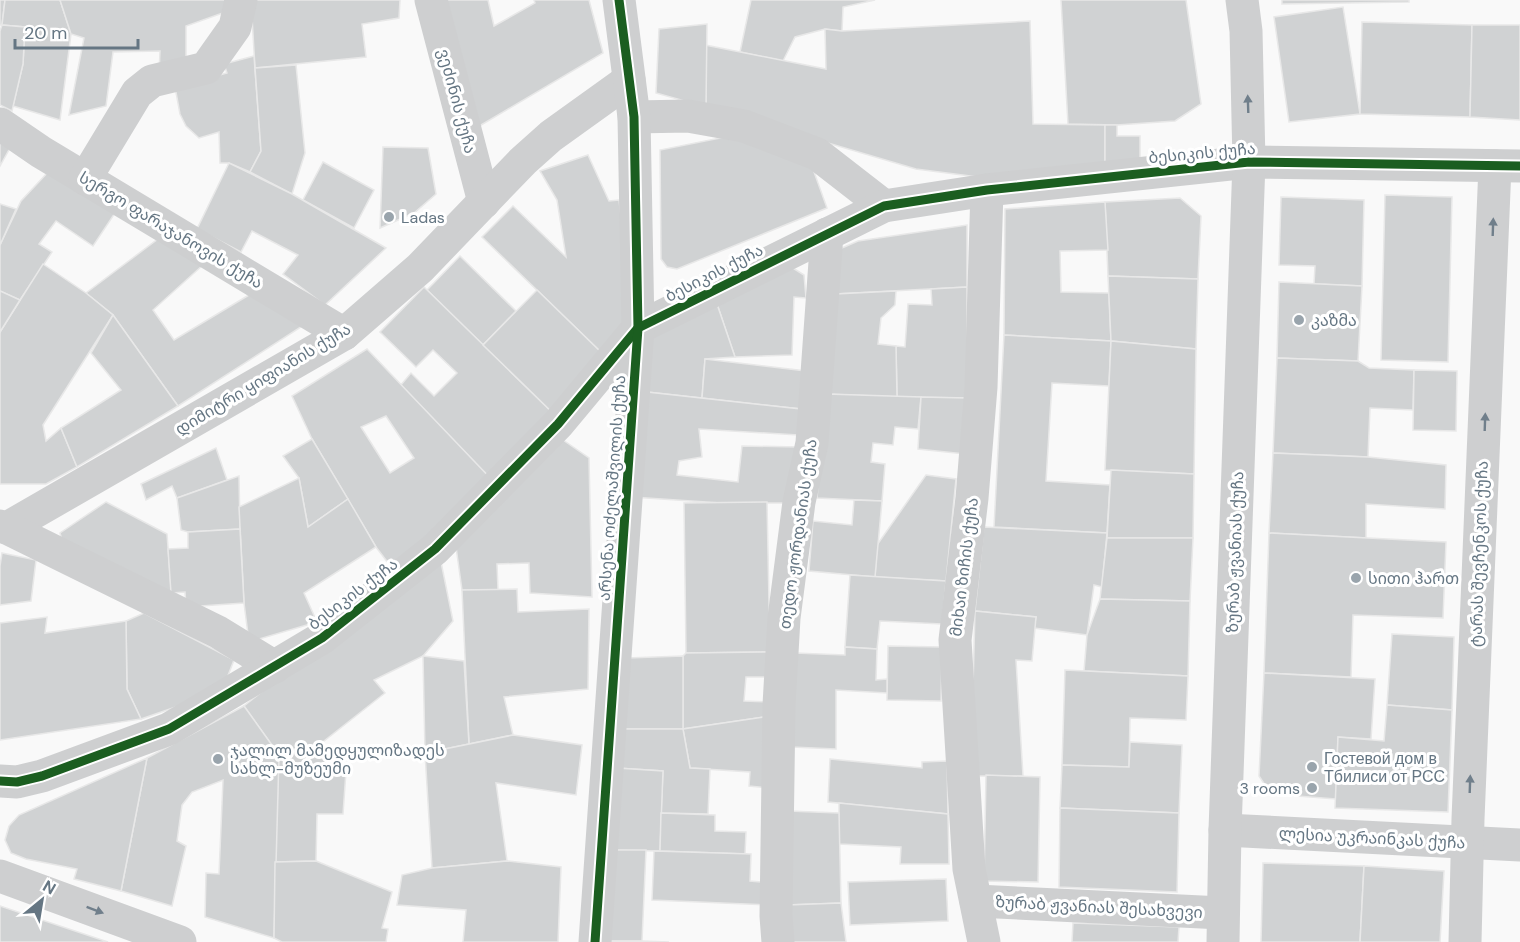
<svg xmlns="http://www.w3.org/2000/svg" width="1520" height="942" viewBox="0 0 1520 942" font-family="'DM Sans','Noto Sans Georgian',sans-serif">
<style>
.building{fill:#d0d2d3;stroke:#e8e8e8;stroke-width:1.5;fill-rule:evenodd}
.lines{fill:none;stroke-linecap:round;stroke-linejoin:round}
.minor{stroke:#cecfd0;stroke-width:33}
.cycleway-casing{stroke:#fff;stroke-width:13}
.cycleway{stroke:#1b5e20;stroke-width:9}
.oneway{fill:#707f8b}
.poi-dot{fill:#99a4ac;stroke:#fff;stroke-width:2}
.labels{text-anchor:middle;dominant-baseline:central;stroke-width:6;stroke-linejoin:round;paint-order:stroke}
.street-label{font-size:16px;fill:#657683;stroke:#fff}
.poi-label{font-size:16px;fill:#657683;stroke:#fff;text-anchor:start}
</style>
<rect width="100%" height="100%" fill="#f9f9f9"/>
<g class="building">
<path d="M0 0H5L2 25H0Z"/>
<path d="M5 0H60L71 34 60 120 13 106 23 64 25 27 2 25Z"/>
<path d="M60 0H234V9L186 26V68L159 74 160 51 113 52 106 106 69 115 84 38 71 34Z"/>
<path d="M251 0H400L399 18 362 24 366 57 255 68Z"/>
<path d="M445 0H488L494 26 535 3 534 0H589L603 53 476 128Z"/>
<path d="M751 0H875L843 7 842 31 825 29 795 37 783 61 740 52Z"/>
<path d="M1061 0H1186L1201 104 1175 121 1117 125 1068 124Z"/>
<path d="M1282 0H1409V2L1282 4Z"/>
<path d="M1343 7 1360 114 1289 122 1274 17Z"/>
<path d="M1030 21 1033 124 1105 125V163L986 178 916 169 706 107 705 45 826 69 825 29 842 31Z"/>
<path d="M1362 22 1472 25 1470 117 1360 114Z"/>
<path d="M707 24 706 107 656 93 659 29Z"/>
<path d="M2 25 25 27 23 64 12 111 0 105V31Z"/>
<path d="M1472 25H1520V120L1470 117Z"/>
<path d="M254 56 261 151 250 172 229 163H220L219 132 199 138 186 126 180 114 175 87 227 73 224 64Z"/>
<path d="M296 65 305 153 292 194 250 172 261 151 255 68Z"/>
<path d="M1105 125H1117V136H1140V163H1105Z"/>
<path d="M740 134 809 158 827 208 677 269 667 267 661 259 660 150Z"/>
<path d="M0 141 10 148 0 166Z"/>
<path d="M383 147 428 148 436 194 414 213 380 228Z"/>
<path d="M588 155 609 201 619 200 634 322 603 354 482 237 513 206 566 257 557 200 540 171Z"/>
<path d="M323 162 374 190 354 228 303 200Z"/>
<path d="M229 163 292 194 386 248 325 305 283 274 298 255 252 231 241 252 197 229Z"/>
<path d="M50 170 115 213 93 246 56 221 39 244 52 252 20 300 0 291V245L21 201Z"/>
<path d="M1385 195 1452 197 1448 362 1381 360Z"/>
<path d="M1281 197 1364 200 1362 286 1314 284 1315 266 1279 265Z"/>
<path d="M1180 198 1201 216 1198 279 1108 276 1105 202Z"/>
<path d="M1105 202 1108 250 1060 251 1061 292 1109 293 1111 341 1004 335 1005 209Z"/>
<path d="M0 204 16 209 0 245Z"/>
<path d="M967 225V287L835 294V251L858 241Z"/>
<path d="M158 239 203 265 153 310 174 340 254 292 304 325 178 406 113 315 86 293Z"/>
<path d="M460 256 516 311 483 345 427 290Z"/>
<path d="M785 263 804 275 806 298 794 297 792 355 735 357 716 301Z"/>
<path d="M43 264 86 293 113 315 43 425 46 441 61 428 77 467 46 484H0V332Z"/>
<path d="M1108 276 1198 279 1196 349 1111 341Z"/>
<path d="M1279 282 1362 286 1358 361 1277 358Z"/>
<path d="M424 287 558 418 494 482 400 386 411 373 434 396 457 373 433 350 416 367 380 332Z"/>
<path d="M967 287V398L897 397 896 346 905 347 908 304 932 305 931 289Z"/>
<path d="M537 290 606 357 558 418 483 345Z"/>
<path d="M0 291 20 300 0 332Z"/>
<path d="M896 291 895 305 881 318 878 344 896 346 897 397 826 394 835 294Z"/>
<path d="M716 301 735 357 705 359 702 398 638 391 644 332Z"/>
<path d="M113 315 178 406 77 467 61 428 121 390 91 353Z"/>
<path d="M1004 335 1111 341 1109 386 1052 383 1046 481 1110 485 1107 533 994 527Z"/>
<path d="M1111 341 1196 349 1194 474 1105 470Z"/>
<path d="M367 349 494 482 392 568 376 547 312 439 292 396ZM386 416 414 458 390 473 361 427Z"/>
<path d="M1277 358 1358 361 1369 368 1414 370 1413 410 1370 408 1368 457 1273 453Z"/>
<path d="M705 359 806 371 801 409 702 398Z"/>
<path d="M1414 370 1457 371 1456 431 1413 430Z"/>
<path d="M638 391 801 409 798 435 699 429 702 457 679 461 677 475 738 482 742 446 799 447 789 503H721L632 497Z"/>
<path d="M826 394 921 397 918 429 895 427 893 445 873 443 871 462 885 464 882 501 817 498Z"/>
<path d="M921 397 967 398 965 454 918 449Z"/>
<path d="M312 439 348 499 308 527 299 478 283 456Z"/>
<path d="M563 440 589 458 592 597 530 593 529 563 497 564 498 590H462L456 547Z"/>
<path d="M216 448 227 480 177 498 172 486 146 500 141 484Z"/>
<path d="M1273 453 1368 457 1446 465 1445 509 1366 504V538L1269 533Z"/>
<path d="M1111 470 1194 474 1193 538H1107Z"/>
<path d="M926 475 956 479 946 581 875 577 877 545Z"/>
<path d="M239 476 240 529 188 532 181 530 177 498Z"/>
<path d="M299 478 308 527 348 499 376 547 304 593 317 622 249 642 244 603 239 507Z"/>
<path d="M854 500 882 501 875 577 809 571 813 521 852 525Z"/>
<path d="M106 502 167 534 172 601 64 547 60 533Z"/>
<path d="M767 502 770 652 686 653 684 503Z"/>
<path d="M984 527 1107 533 1102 587 1094 585 1087 635 1034 628 1036 617 975 611Z"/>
<path d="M240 529 244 603 186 607 185 592 171 593 168 549 188 548V532Z"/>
<path d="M1269 533 1446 542 1443 618 1353 615 1351 677 1264 673Z"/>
<path d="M1107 538H1193L1190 601 1100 599Z"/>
<path d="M2 553 36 560 31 601 0 605V566Z"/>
<path d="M440 557 453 621 423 656 374 680 385 693 319 745 342 748 346 771 343 814H317L316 861 275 862 279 755 244 706 336 632Z"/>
<path d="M850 575 946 581 942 624 880 621 877 649 845 647Z"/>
<path d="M517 589 518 612 589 609 588 689 504 697 513 735 469 744 462 590Z"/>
<path d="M1100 599 1190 601 1188 676 1084 671 1087 635Z"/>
<path d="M975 611 1036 617 1032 661 1016 660 1023 776H978L973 687Z"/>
<path d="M144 613 234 660 222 691 141 719 127 689 126 621Z"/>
<path d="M47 617 45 633 126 621 127 689 141 719 0 740V623Z"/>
<path d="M1392 634 1454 637 1452 710 1387 705Z"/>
<path d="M888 646 942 647 941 701 887 700Z"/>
<path d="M845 647 877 649 876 680 887 679V693L836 690V749L792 747 795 653 845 655Z"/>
<path d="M770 652 772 677H746L744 701 771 702V716L683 729V656L686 653Z"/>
<path d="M423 656 464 661 469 744 425 753Z"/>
<path d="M683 656V729H619L627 658Z"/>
<path d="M1065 670 1188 676 1186 720 1130 718 1129 767 1062 765Z"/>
<path d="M1264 673 1375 679 1371 739 1338 737 1336 799 1271 794 1259 776Z"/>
<path d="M1387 705 1452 710 1448 812 1335 808 1338 737 1384 741Z"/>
<path d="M244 706 279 755 274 938 205 917 206 873 219 874 223 780 192 792 182 805 177 841 186 846 172 906 121 891 147 758Z"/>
<path d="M771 716 768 788 749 786 750 772 690 768 683 729Z"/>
<path d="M619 729H683L690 768 710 769 708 814 661 813 663 771 617 768Z"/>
<path d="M513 735 582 745 576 795 496 783 507 861 432 868 425 753Z"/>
<path d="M1130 742 1182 745 1179 813 1060 808 1062 765 1129 767Z"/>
<path d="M147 758 121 891 74 879 77 869 26 859 11 853 5 840 9 826 19 815Z"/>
<path d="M830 759 922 768V762L947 761 948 814 828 802Z"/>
<path d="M617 768 663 771 660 851 611 850Z"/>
<path d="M986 775 1040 777 1038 882 984 881Z"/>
<path d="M839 803 948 814 949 864H900L901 847 839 844Z"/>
<path d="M1060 808 1179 813 1177 892 1059 887Z"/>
<path d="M788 811 839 813 841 903 787 905Z"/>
<path d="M661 813 715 815V831L746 832 745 854 660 851Z"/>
<path d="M611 850H646L642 941H606Z"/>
<path d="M654 851 751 854 750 881 773 883 772 905 652 900Z"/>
<path d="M316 861 392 892 382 928 388 929 386 942H282L274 938 275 862Z"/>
<path d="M507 861 561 867 558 942H463L466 910 397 905 402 875 432 868Z"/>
<path d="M1263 863 1364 866 1360 942H1261Z"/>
<path d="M1364 866 1444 871 1440 942H1360Z"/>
<path d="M946 879 948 921 850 925 848 882Z"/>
<path d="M841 903 846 942H791L787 905Z"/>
<path d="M0 906 108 942H0Z"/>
<path d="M1073 923 1179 927 1178 942H1072Z"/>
<path d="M606 941H642L669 942H606Z"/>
</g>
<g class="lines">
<g class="minor">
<path d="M431 0 484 202"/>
<path d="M634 117 688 116 744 126 817 154 884 206"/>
<path d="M0 124 41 152 344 334"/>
<path d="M85 179 137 93 152 81 206 68 235 27 241 0"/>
<path d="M0 526 7 528 344 334 420 268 523 161 551 136 629 80"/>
<path d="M7 528 218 632 275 667"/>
<path d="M0 781 17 782 42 776 169 729 322 638 435 549 558 424 638 328 884 206 987 190 1249 162 1520 166"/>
<path d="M1225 830 1520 845"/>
<path d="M0 876 180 942"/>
<path d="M976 901 1222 913"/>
<path d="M595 942 638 328 634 117 619 0"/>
<path d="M778 942 776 916 779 705 784 618 799 502 812 443 827 234"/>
<path d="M984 942 969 869 955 640 972 498 981 387 987 190"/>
<path d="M1223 942 1225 830 1249 162 1246 31 1242 0"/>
<path d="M1465 942 1468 819 1495 166"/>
</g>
<defs>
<g id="cycleway">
<path d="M0 781 17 782 42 776 169 729 322 638 435 549 558 424 638 328 884 206 987 190 1249 162 1520 166"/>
<path d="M595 942 638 328 634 117 619 0"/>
</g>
</defs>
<use href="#cycleway" class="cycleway-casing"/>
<use href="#cycleway" class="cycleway"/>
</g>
<defs><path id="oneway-solid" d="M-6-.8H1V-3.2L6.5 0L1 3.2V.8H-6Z" transform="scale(1.5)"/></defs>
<g class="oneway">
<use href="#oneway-solid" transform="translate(1248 104) rotate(-92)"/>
<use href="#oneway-solid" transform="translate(1493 227) rotate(-88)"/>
<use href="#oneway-solid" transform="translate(1485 422) rotate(-88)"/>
<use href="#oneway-solid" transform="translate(1470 784) rotate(-88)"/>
<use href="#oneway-solid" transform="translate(95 910) rotate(21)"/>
</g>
<g class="poi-dot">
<circle cx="389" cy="217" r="6"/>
<circle cx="1299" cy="320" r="6"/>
<circle cx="1356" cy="578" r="6"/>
<circle cx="218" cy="759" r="6"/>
<circle cx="1312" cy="767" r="6"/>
<circle cx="1312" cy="788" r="6"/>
</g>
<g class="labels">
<g class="street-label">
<text transform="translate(457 101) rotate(75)">ვეძინის ქუჩა</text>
<text transform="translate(1202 153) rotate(-5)">ბესიკის ქუჩა</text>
<text transform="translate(171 230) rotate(31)">სერგო ფარაჯანოვის ქუჩა</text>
<text transform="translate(714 273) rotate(-27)">ბესიკის ქუჩა</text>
<text transform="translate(263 379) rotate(-31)">დიმიტრი ყიფიანის ქუჩა</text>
<text transform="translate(612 488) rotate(-86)">არსენა ოძელაშვილის ქუჩა</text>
<text transform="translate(798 534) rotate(-82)">თედო ჟორდანიას ქუჩა</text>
<text transform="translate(1235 552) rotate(-88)">ზურაბ ჟვანიას ქუჩა</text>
<text transform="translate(1479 554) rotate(-88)">ტარას შევჩენკოს ქუჩა</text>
<text transform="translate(964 567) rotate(-83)">მიხაი ზიჩის ქუჩა</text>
<text transform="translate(353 594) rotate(-37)">ბესიკის ქუჩა</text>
<text transform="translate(1372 838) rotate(3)">ლესია უკრაინკას ქუჩა</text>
<text transform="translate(1099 907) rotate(3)">ზურაბ ჟვანიას შესახვევი</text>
</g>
<g class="poi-label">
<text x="401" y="217">Ladas</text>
<text x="1311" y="320">კაზმა</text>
<text x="1368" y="578">სითი ჰართ</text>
<text x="230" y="750">ჯალილ მამედყულიზადეს<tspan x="230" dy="18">სახლ-მუზეუმი</tspan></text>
<text x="1324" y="758">Гостевой дом в<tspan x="1324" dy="18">Тбилиси от РСС</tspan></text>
<text x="1300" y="788" text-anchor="end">3 rooms</text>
</g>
</g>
<g transform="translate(42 900) rotate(30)" stroke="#ffffff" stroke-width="4.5" paint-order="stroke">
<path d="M0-4.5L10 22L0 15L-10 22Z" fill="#657683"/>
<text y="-9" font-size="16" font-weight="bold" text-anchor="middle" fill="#657683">N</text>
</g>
<path d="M15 39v9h123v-9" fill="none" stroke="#657683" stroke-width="3"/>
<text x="24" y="39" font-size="18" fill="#657683" stroke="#ffffff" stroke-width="4.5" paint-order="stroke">20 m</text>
</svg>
